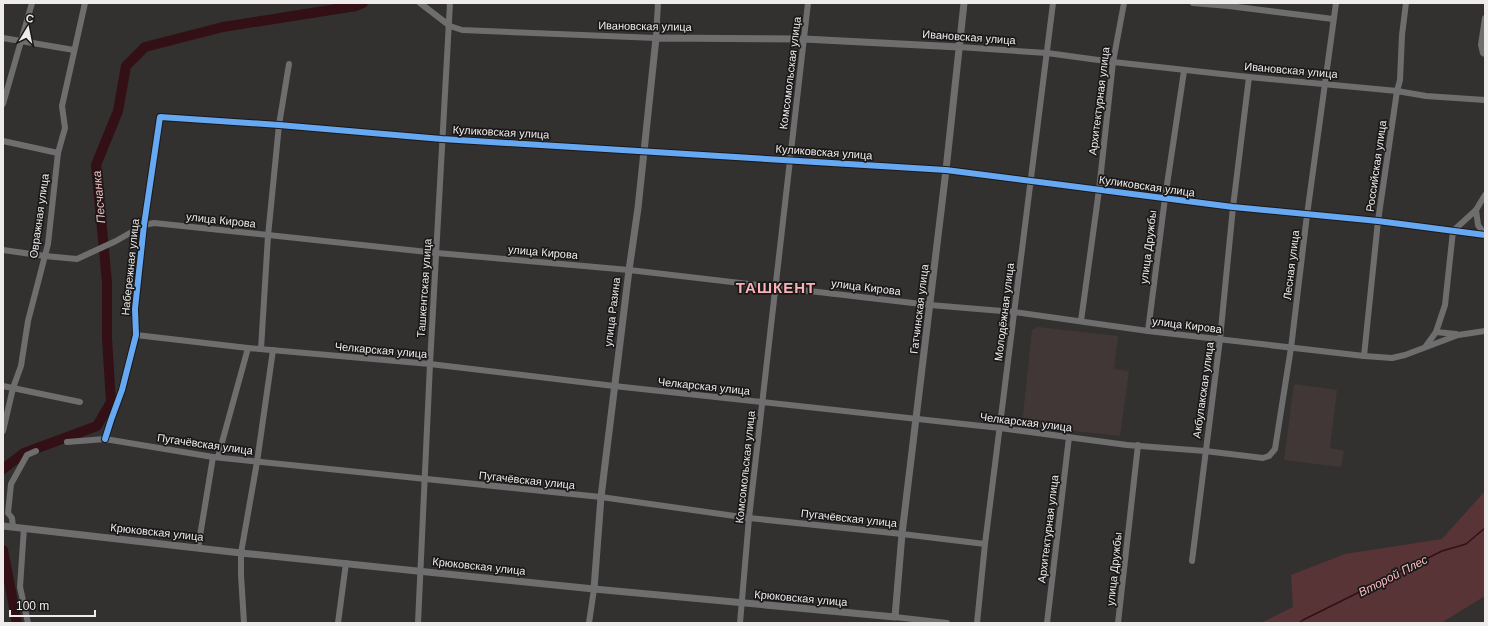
<svg xmlns="http://www.w3.org/2000/svg" width="1488" height="626" viewBox="0 0 1488 626" font-family="Arial,sans-serif">
<style>
.built{fill:#423737}
.green{fill:#583437}
.lines{fill:none;stroke-linecap:round;stroke-linejoin:round}
.stream{stroke:#331015;stroke-width:1.5}
.river{stroke:#331015;stroke-width:10}
.minor{stroke:#6f6e6e;stroke-width:6}
.tertiary{stroke:#6f6e6e;stroke-width:7}
.cycleway-casing{stroke:#1a1818;stroke-width:8}
.cycleway{stroke:#66a8f1;stroke-width:6}
.labels{text-anchor:middle;dominant-baseline:central;stroke-width:3.5;stroke-linejoin:round;paint-order:stroke}
.street-label{font-size:11px;fill:#efebeb;stroke:#1a1818}
.water-label{font-size:12px;font-style:italic;fill:#fbbcbe;stroke:#1a1818}
.district-label{font-size:15px;font-weight:bold;letter-spacing:1px;fill:#f8b3b7;stroke:#1a1818}
</style>
<rect width="100%" height="100%" fill="#333030"/>
<g class="built">
<path d="M1038 327 1118 336 1114 369 1129 371 1120 436 1022 425 1032 330Z"/>
<path d="M1294 384 1337 390 1330 448 1344 451 1341 467 1284 460Z"/>
</g>
<path class="green" d="M1485 491V596L1441 623H1261L1293 607 1291 575 1345 554 1442 539Z"/>
<g class="lines">
<path class="stream" d="M1299 623 1303 620 1442 551 1466 544 1485 528"/>
<g class="river">
<path d="M3 469 24 453 97 426 111 402 107 338V282L96 165 118 111 126 66 145 47 223 27 356 6 363 3"/>
<path d="M3 550 17 623"/>
</g>
<g class="minor">
<path d="M420 3 450 26 462 30 656 38 658 3"/>
<path d="M1193 3 1229 6 1333 19"/>
<path d="M1485 18 1481 45 1483 53 1485 54"/>
<path d="M3 38 74 50"/>
<path d="M959 47 1047 53 1113 62 1249 77 1397 91 1426 96 1485 100"/>
<path d="M3 104 32 3"/>
<path d="M3 141 58 153"/>
<path d="M1476 210 1478 225 1485 235"/>
<path d="M3 250 45 256 77 259 116 241 144 225 154 223 437 253 629 270 930 305 1014 312 1148 331 1364 356 1392 358 1405 355 1458 335 1485 331"/>
<path d="M1081 321 1099 190 1113 62 1124 3"/>
<path d="M1148 331 1165 198 1184 71"/>
<path d="M1436 332 1456 334"/>
<path d="M136 335 248 348 430 364 614 386 1000 428 1127 445 1205 451 1263 458 1269 456 1275 449 1291 348 1307 215 1336 3"/>
<path d="M1426 346 1436 332 1445 305 1453 231 1476 210 1485 195"/>
<path d="M261 349 268 236 279 125 289 64"/>
<path d="M1364 356 1378 221 1397 91 1400 80 1402 35 1406 3"/>
<path d="M3 386 80 402"/>
<path d="M3 431 13 388 21 366 28 321 48 244 58 153 65 128 62 106 85 3"/>
<path d="M105 439 111 420 122 390 136 335 135 309 144 225 160 117 279 125 442 139 946 170 1233 207 1378 221 1485 235"/>
<path d="M67 442 105 439 213 457 601 497 749 518 902 534 985 544"/>
<path d="M218 457 248 348"/>
<path d="M13 527 12 518 8 513 11 484 27 455 36 451"/>
<path d="M24 528 20 587 28 623"/>
<path d="M198 548 213 457"/>
<path d="M1192 561 1220 339 1233 207 1249 77"/>
<path d="M895 617 947 623"/>
<path d="M244 623 241 575V553L257 462 273 350"/>
<path d="M338 623 346 563"/>
<path d="M418 623 430 364 450 3"/>
<path d="M589 623 594 589"/>
<path d="M740 623 749 518 808 3"/>
<path d="M977 623 985 544 1053 3"/>
<path d="M1047 623 1069 437"/>
<path d="M1118 623 1138 445"/>
</g>
<g class="tertiary">
<path d="M3 526 241 553 594 589 895 617 902 534 946 170 964 3"/>
<path d="M594 589 601 497 629 270 638 208 656 38 804 39 959 47"/>
</g>
<defs>
<path id="cycleway" d="M105 439 111 420 122 390 136 335 135 309 144 225 160 117 279 125 442 139 946 170 1233 207 1378 221 1485 235"/>
</defs>
<use href="#cycleway" class="cycleway-casing"/>
<use href="#cycleway" class="cycleway"/>
</g>
<g class="labels">
<g class="street-label">
<text transform="translate(645 26) rotate(1)">Ивановская улица</text>
<text transform="translate(969 37) rotate(4)">Ивановская улица</text>
<text transform="translate(1291 70) rotate(5)">Ивановская улица</text>
<text transform="translate(790 73) rotate(-83)">Комсомольская улица</text>
<text transform="translate(1099 101) rotate(-83)">Архитектурная улица</text>
<text transform="translate(501 132) rotate(3)">Куликовская улица</text>
<text transform="translate(824 152) rotate(4)">Куликовская улица</text>
<text transform="translate(1376 166) rotate(-82)">Российская улица</text>
<text transform="translate(1147 186) rotate(8)">Куликовская улица</text>
<text transform="translate(39 216) rotate(-82)">Овражная улица</text>
<text transform="translate(221 220) rotate(6)">улица Кирова</text>
<text transform="translate(1148 247) rotate(-83)">улица Дружбы</text>
<text transform="translate(543 252) rotate(5)">улица Кирова</text>
<text transform="translate(1291 265) rotate(-83)">Лесная улица</text>
<text transform="translate(130 267) rotate(-84)">Набережная улица</text>
<text transform="translate(866 287) rotate(7)">улица Кирова</text>
<text transform="translate(424 288) rotate(-86)">Ташкентская улица</text>
<text transform="translate(919 309) rotate(-83)">Гатчинская улица</text>
<text transform="translate(612 312) rotate(-83)">улица Разина</text>
<text transform="translate(1004 312) rotate(-83)">Молодёжная улица</text>
<text transform="translate(1187 325) rotate(7)">улица Кирова</text>
<text transform="translate(381 350) rotate(5)">Челкарская улица</text>
<text transform="translate(704 386) rotate(6)">Челкарская улица</text>
<text transform="translate(1203 390) rotate(-82)">Акбулакская улица</text>
<text transform="translate(1026 422) rotate(7)">Челкарская улица</text>
<text transform="translate(205 444) rotate(8)">Пугачёвская улица</text>
<text transform="translate(745 467) rotate(-84)">Комсомольская улица</text>
<text transform="translate(527 480) rotate(6)">Пугачёвская улица</text>
<text transform="translate(849 518) rotate(6)">Пугачёвская улица</text>
<text transform="translate(1048 529) rotate(-83)">Архитектурная улица</text>
<text transform="translate(157 532) rotate(6)">Крюковская улица</text>
<text transform="translate(479 566) rotate(6)">Крюковская улица</text>
<text transform="translate(1114 569) rotate(-84)">улица Дружбы</text>
<text transform="translate(801 598) rotate(5)">Крюковская улица</text>
</g>
<g class="water-label">
<text transform="translate(99 197) rotate(-95)">Песчанка</text>
<text transform="translate(1393 576) rotate(-27)">Второй Плес</text>
</g>
<g class="district-label">
<text x="776" y="287">ТАШКЕНТ</text>
</g>
</g>
<rect width="1488" height="626" fill="none" stroke="#efebeb" stroke-width="8"/>
<g transform="translate(28 28) rotate(10)" stroke="#1a1818" stroke-width="3" paint-order="stroke">
<path d="M0-3L7 15L0 10L-7 15Z" fill="#efebeb"/>
<text y="-6" font-size="11" font-weight="bold" text-anchor="middle" fill="#efebeb">С</text>
</g>
<path d="M10 610v6h85v-6" fill="none" stroke="#efebeb" stroke-width="2"/>
<text x="16" y="610" font-size="12" fill="#efebeb" stroke="#1a1818" stroke-width="3" paint-order="stroke">100 m</text>
</svg>
